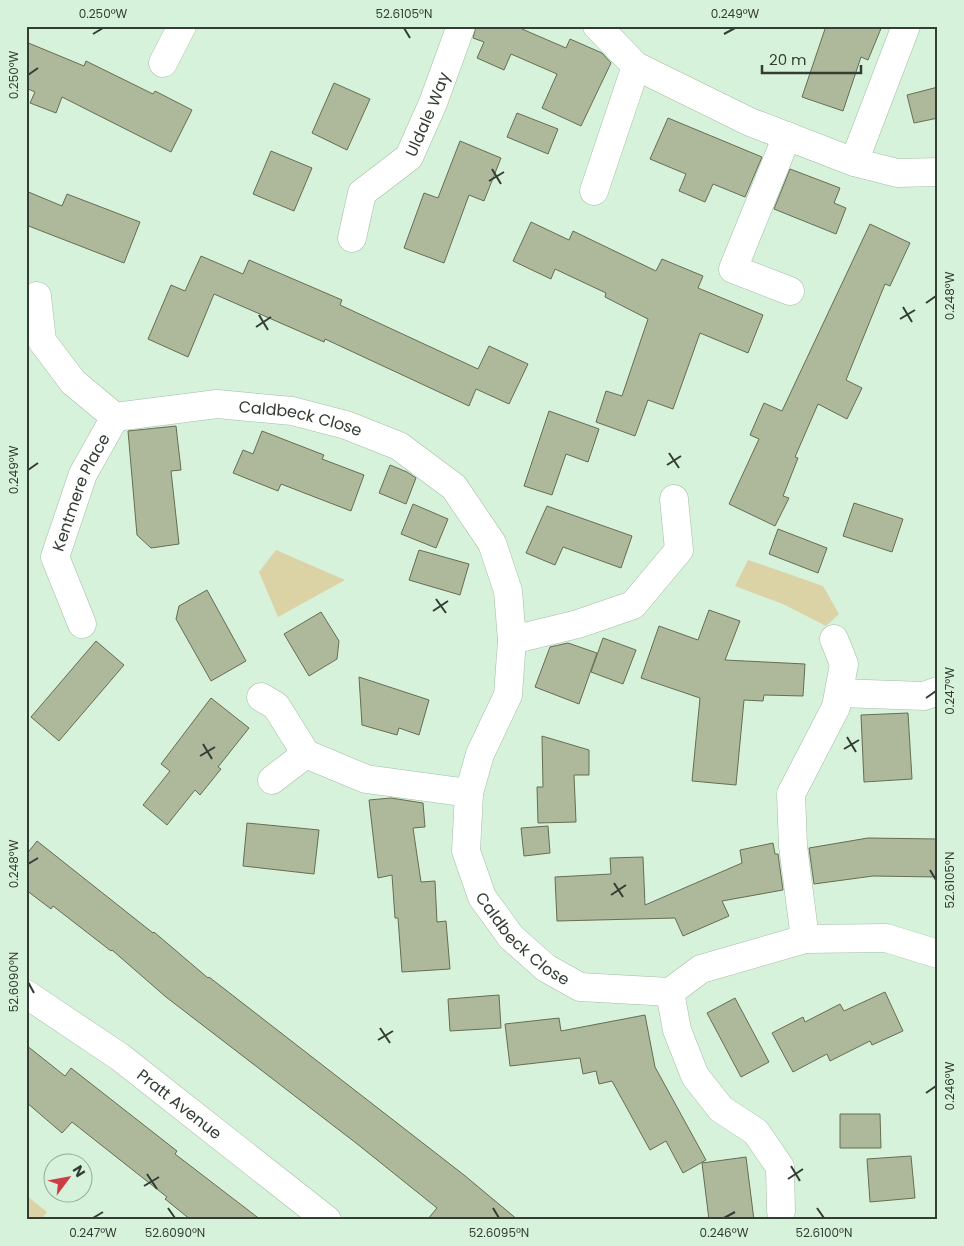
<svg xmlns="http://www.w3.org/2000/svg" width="964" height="1246" viewBox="0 0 964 1246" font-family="Poppins,sans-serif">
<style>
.green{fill:#dbd2a6}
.building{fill:#aeb89a;stroke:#656e52}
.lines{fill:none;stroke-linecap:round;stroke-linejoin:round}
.street-casing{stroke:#a3bda5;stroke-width:29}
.street{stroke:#fff;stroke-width:28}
.ticks{fill:none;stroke:#333d34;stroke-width:2}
.labels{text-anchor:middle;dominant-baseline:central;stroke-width:4;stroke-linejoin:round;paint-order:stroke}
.street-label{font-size:16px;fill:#333d34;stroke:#d7f2da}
.neatline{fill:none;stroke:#333d34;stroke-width:2}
.ticks-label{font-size:12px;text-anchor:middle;fill:#333d34}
</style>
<rect width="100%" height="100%" fill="#d7f2da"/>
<g class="green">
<path d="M276 550 345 580 278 617 259 572Z"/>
<path d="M748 560 823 586 839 614 826 626 783 604 735 586Z"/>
<path d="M26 1195 47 1212 41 1220H26Z"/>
</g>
<g class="building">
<path d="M476 26H523L522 29 566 48 570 39 602 53 611 63 581 126 542 108 557 74 511 54 504 70 477 58 484 42 473 38Z"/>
<path d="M826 26H882L868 60 861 57 843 111 802 97Z"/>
<path d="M26 42 84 66 86 61 153 94 155 91 192 110 171 152 62 97 56 113 30 103 35 92 26 88Z"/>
<path d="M334 83 370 99 347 150 312 133Z"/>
<path d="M938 87V118L914 123 907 95Z"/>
<path d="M517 113 558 129 548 154 507 137Z"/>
<path d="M668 118 762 157 745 197 713 184 705 202 679 191 686 174 650 159Z"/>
<path d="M460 141 501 158 484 201 469 195 444 263 404 248 424 193 438 198Z"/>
<path d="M271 151 312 168 294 211 253 194Z"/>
<path d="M790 169 840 188 834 203 846 208 836 234 774 209Z"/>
<path d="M26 191 62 206 67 194 140 222 124 263 26 225Z"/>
<path d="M531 222 569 240 573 231 656 271 662 259 703 276 698 288 763 315 748 353 700 333 673 409 648 400 635 436 596 422 606 391 622 396 648 319 605 297 606 293 555 269 551 279 513 261Z"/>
<path d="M870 224 910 243 890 286 885 284 846 380 862 388 847 419 818 404 795 457 798 458 783 496 789 498 775 526 729 504 759 439 750 435 764 403 782 411Z"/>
<path d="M201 256 243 274 249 260 342 300 340 305 478 369 489 346 528 364 509 404 476 389 469 406 325 339 324 342 214 294 188 357 148 339 171 285 185 291Z"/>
<path d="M549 411 599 429 588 462 566 454 552 495 524 486Z"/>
<path d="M176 426 181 470 171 471 179 544 151 548 137 535 128 431Z"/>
<path d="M262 431 324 455 322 459 364 475 351 511 281 484 278 491 233 473 243 450 253 454Z"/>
<path d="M390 465 407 472 416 478 406 504 379 493Z"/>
<path d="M854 503 903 519 892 552 843 536Z"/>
<path d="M413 504 448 519 436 548 401 534Z"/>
<path d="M547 506 632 536 621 568 563 547 555 565 526 553Z"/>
<path d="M778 529 827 548 818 573 769 554Z"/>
<path d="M419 550 469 564 460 595 409 580Z"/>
<path d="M207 590 246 661 211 681 176 619 179 606Z"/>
<path d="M709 610 740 621 725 660 805 664 803 696 764 695 763 701 744 700 736 785 692 781 700 698 641 678 659 626 698 640Z"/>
<path d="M321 612 339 641 337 659 309 676 284 634Z"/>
<path d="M603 638 636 650 623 684 591 672Z"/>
<path d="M96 641 124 665 59 741 31 717Z"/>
<path d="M568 643 597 653 579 704 535 687 550 647Z"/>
<path d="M359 677 429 700 419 735 399 728 397 735 362 725Z"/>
<path d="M211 698 249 728 218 767 221 769 200 795 195 790 167 825 143 805 170 771 161 764Z"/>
<path d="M908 713 912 779 864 782 861 715Z"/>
<path d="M542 736 589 750V775H574L576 822 538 823 537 787H543Z"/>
<path d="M391 798 423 803 425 827 413 828 421 882 435 881 437 922 446 921 450 969 402 972 398 918H395L392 875 378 878 369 800Z"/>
<path d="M247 823 319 830 314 874 243 866Z"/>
<path d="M548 826 550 853 524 856 521 828Z"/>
<path d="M868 838 938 839V877L873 876 814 884 809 848Z"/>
<path d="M37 841 153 933 154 932 208 978 209 977 464 1175 518 1220H427L437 1208 356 1143 166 997 112 950 111 951 53 906 51 909 26 890V855Z"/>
<path d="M773 843 775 854H778L783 890 722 901 729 916 683 936 675 918 557 921 555 877 611 874 610 858 643 857 645 905 742 863 740 850Z"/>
<path d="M885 992 903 1031 872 1045 870 1041 830 1061 827 1054 793 1072 772 1033 803 1017 805 1022 840 1004 844 1011Z"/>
<path d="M499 995 501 1028 450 1031 448 999Z"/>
<path d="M735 998 769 1062 741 1077 707 1013Z"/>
<path d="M645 1015 655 1067 706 1160 683 1173 666 1141 650 1150 612 1081 599 1084 596 1071 583 1074 580 1058 510 1066 505 1024 559 1018 561 1031Z"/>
<path d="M26 1045 65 1076 71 1068 177 1151 175 1154 261 1220H191L165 1199 167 1197 72 1122 62 1133 26 1102Z"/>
<path d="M840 1114H880L881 1148H840Z"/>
<path d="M911 1156 915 1198 870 1202 867 1159Z"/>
<path d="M746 1157 754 1220H709L702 1163Z"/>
</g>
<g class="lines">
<defs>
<g id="street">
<path d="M597 26 636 66 750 122 854 162 897 173 938 172"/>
<path d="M163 63 182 26"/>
<path d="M787 136 733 269 790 291"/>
<path d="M854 162 906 26"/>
<path d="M594 191 636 66"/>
<path id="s1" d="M352 238 362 193 409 157 433 103 461 26"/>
<path id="s2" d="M37 296 42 341 73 382 115 417 217 404 292 411 346 425 399 446 454 487 492 543 508 591 512 640 508 695 480 754 469 793 466 851 482 897 511 937 546 968 580 987 670 992 701 969 805 939 886 938 938 954"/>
<path id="s3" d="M82 624 55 557 83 474 115 417"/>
<path d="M512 640 578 624 633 605 679 550 674 499"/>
<path d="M839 693 924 696 938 691"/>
<path d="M261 697 276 706 306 754 272 780"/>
<path d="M306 754 366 779 469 793"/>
<path d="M805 939 793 846 791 794 836 707 844 664 834 639"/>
<path d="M670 992 677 1030 695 1076 721 1109 756 1132 780 1167 781 1211"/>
<path id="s4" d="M26 994 120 1057 327 1220"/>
</g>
</defs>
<use href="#street" class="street-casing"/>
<use href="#street" class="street"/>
</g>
<path class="ticks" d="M404 28 410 38M93 34 103 28M724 34 735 28M28 75 38 68M492 169 501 184M489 181 504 172M926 303 936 296M903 307 912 322M259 315 268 330M900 319 915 310M256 327 271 317M669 453 679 468M667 465 681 456M28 470 38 463M436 599 446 613M433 611 448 601M926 698 936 691M847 737 856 752M203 744 212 759M844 749 859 740M200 756 215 747M28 864 38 858M930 870 936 880M614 883 623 897M611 895 626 885M28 982 34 993M380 1028 390 1043M378 1040 393 1031M926 1093 936 1086M791 1166 800 1181M147 1174 157 1189M788 1179 803 1169M144 1186 159 1177M168 1208 175 1218M493 1208 499 1218M817 1208 824 1218M93 1218 103 1212M724 1218 735 1212"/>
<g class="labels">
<g class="street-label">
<text stroke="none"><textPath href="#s1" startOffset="152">Uldale Way</textPath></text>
<text stroke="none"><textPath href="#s2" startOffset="339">Caldbeck Close</textPath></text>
<text stroke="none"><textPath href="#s3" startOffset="142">Kentmere Place</textPath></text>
<text stroke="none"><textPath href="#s2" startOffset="1005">Caldbeck Close</textPath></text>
<text stroke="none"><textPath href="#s4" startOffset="189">Pratt Avenue</textPath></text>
</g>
</g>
<rect width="964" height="1246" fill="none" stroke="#d7f2da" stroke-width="55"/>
<g transform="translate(68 1178) rotate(58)"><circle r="24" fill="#d7f2da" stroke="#95aa98"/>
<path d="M0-4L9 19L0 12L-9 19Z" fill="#cd3d44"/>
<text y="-8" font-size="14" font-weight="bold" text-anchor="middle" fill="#333d34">N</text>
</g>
<path d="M762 65v8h99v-8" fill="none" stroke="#333d34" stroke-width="2.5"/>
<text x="769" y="65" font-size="15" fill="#333d34" stroke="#d7f2da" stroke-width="4" paint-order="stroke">20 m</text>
<rect x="28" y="28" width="908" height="1190" class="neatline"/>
<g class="ticks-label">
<text x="103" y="18">0.250°W</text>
<text x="404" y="18">52.6105°N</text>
<text x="735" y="18">0.249°W</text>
<text transform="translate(14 75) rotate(-90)" y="4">0.250°W</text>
<text transform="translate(950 296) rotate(-90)" y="4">0.248°W</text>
<text transform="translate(14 470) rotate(-90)" y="4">0.249°W</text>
<text transform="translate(950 691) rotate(-90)" y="4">0.247°W</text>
<text transform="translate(14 864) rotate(-90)" y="4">0.248°W</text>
<text transform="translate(950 880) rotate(-90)" y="4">52.6105°N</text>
<text transform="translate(14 982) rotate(-90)" y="4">52.6090°N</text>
<text transform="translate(950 1086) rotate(-90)" y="4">0.246°W</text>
<text x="93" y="1237">0.247°W</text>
<text x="175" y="1237">52.6090°N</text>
<text x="499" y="1237">52.6095°N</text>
<text x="724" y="1237">0.246°W</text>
<text x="824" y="1237">52.6100°N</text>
</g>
</svg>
